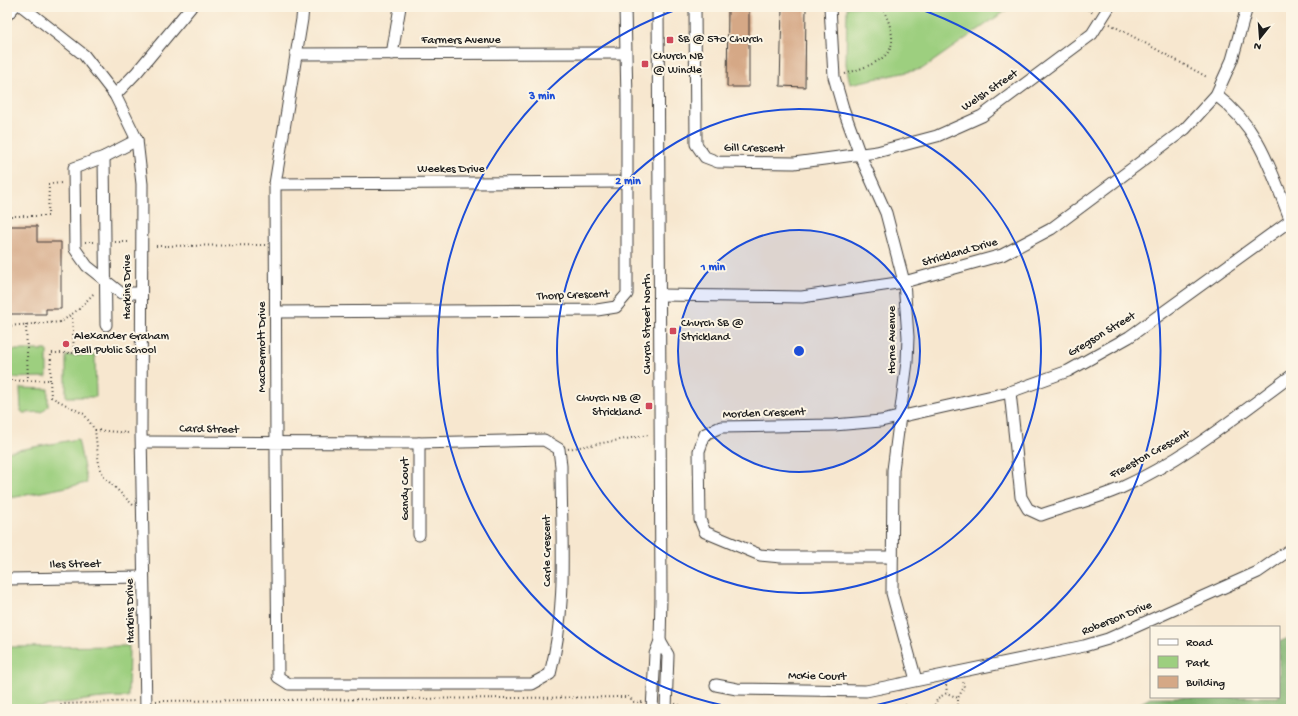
<svg xmlns="http://www.w3.org/2000/svg" width="1298" height="716" viewBox="0 0 1298 716" font-family="'Gochi Hand',sans-serif">
<style>
.green{fill:#9dcf7f;stroke:#5c764e}
.forest{fill:#7eb26e;stroke:#4d6745}
.building{fill:#d5a886}
.lines{fill:none;stroke-linecap:round;stroke-linejoin:round}
.minor-casing{stroke:#3d3a37;stroke-width:13}
.path{stroke:#3d3a37;stroke-width:2;stroke-dasharray:1 3;stroke-linecap:butt}
.minor{stroke:#fff;stroke-width:11}
.ring{fill:none;stroke:#1d4ed8;stroke-width:2}
.poi-dot{fill:#d1495b;stroke:#fcf5e5;stroke-width:1.5}
.labels{text-anchor:middle;dominant-baseline:central;stroke-width:4;stroke-linejoin:round;paint-order:stroke}
.poi-label{font-size:12px;fill:#1c1c1c;stroke:#fcf5e5;text-anchor:start}
.street-label{font-size:12px;fill:#1c1c1c;stroke:#fcf5e5}
.centre{fill:#1d4ed8;stroke:#fcf5e5;stroke-width:2}
.ring-label{font-size:12px;text-anchor:middle;font-weight:bold;fill:#1d4ed8;stroke:#fcf5e5;stroke-width:4;stroke-linejoin:round;paint-order:stroke}
</style>
<rect width="100%" height="100%" fill="#fcf5e5"/>
<filter id="ink" filterUnits="userSpaceOnUse"><feTurbulence type="fractalNoise" baseFrequency=".025" numOctaves="2"/><feDisplacementMap in="SourceGraphic" scale="8" xChannelSelector="R" yChannelSelector="G"/><feConvolveMatrix kernelMatrix="1 2 1 2 8 2 1 2 1" color-interpolation-filters="sRGB"/></filter>
<filter id="wash" filterUnits="userSpaceOnUse"><feTurbulence type="fractalNoise" baseFrequency=".012" numOctaves="4" result="noise"/><feDisplacementMap in="SourceGraphic" scale="16" xChannelSelector="R" yChannelSelector="G"/><feGaussianBlur stdDeviation="0.9" result="paint"/><feColorMatrix in="noise" values="0 0 0 0 0 0 0 0 0 0 0 0 0 0 0 0 0 1.4 0 .05"/><feComposite in="paint" operator="in"/></filter>
<g filter="url(#wash)">
<rect width="100%" height="100%" fill="#f7e7cf"/>
<g class="green">
<path d="M847 7H1011L922 69 850 84 846 64Z"/>
<path d="M7 350H47V377L7 378Z"/>
<path d="M95 355 96 397H66V356Z"/>
<path d="M20 388 48 389V406L42 412 23 413 21 411Z"/>
<path d="M78 439 87 483 11 498 7 476V452Z"/>
<path d="M129 646 128 697C87 696 48 709 7 709V647Z"/>
</g>
<path class="forest" d="M1291 637V692L1286 709H1129L1152 697H1279V642Z"/>
<g id="blocks">
<g class="building">
<path d="M728 7H749V87H727Z"/>
<path d="M782 7H806L805 87 780 86Z"/>
<path d="M7 226H37V242H61V309H46V314H7Z"/>
</g>
</g>
</g>
<g filter="url(#ink)">
<use href="#blocks" fill-opacity="0" stroke="#3d3a37" stroke-width="1"/>
<g class="lines">
<defs>
<g id="minor">
<path d="M23 7 84 55 115 95 137 140 142 184 141 432 146 709"/>
<path d="M695 7 696 144 705 157 718 162 794 163 877 152 937 136 982 116 1092 34 1109 7"/>
<path d="M830 7 834 77 843 108 860 155 886 213 904 282 908 337 907 362 893 470 892 593 916 680"/>
<path d="M7 15 14 7"/>
<path d="M296 54 625 53"/>
<path d="M392 54 400 7"/>
<path d="M115 95 137 72 191 7"/>
<path d="M1216 95C1260 128 1271 171 1291 221"/>
<path d="M137 140 104 157 74 168 75 249 87 266 121 293H141"/>
<path d="M104 157 106 325"/>
<path d="M275 184 626 182"/>
<path d="M661 295 802 297 904 282 1002 255 1051 229 1185 129 1216 95 1232 60 1247 7"/>
<path d="M276 312 597 310 616 307 627 294V100L625 7"/>
<path d="M1010 392 1021 497 1028 509 1041 515C1067 506 1096 499 1121 488 1183 460 1237 416 1291 376"/>
<path d="M142 442 419 443 544 440 559 449 561 466C561 535 568 607 550 674L532 684H289L278 677 276 461V443L275 184 302 19 303 7"/>
<path d="M419 535V443"/>
<path d="M892 557H781L760 555 705 532 700 520 699 451 705 434 721 427 834 425 881 421 1010 392 1068 371 1129 337 1291 220"/>
<path d="M7 579 143 577"/>
<path d="M660 641 668 655 666 709"/>
<path d="M716 685 737 689 866 691 1084 646 1108 639 1258 572 1291 549"/>
<path d="M652 709 655 654 660 641 661 597 658 7"/>
</g>
</defs>
<use href="#minor" class="minor-casing"/>
<g class="path">
<path d="M1085 7 1093 13"/>
<path d="M1110 24 1207 77"/>
<path d="M845 74C887 60 905 53 882 7"/>
<path d="M7 216H48L49 184 62 183"/>
<path d="M85 242H95"/>
<path d="M115 242H128"/>
<path d="M156 246 266 245"/>
<path d="M26 324 28 381"/>
<path d="M7 326 61 322 79 309 95 292"/>
<path d="M50 380 51 353H74L72 315"/>
<path d="M7 381 50 380 51 397 84 414 95 430 99 465 104 477 133 505"/>
<path d="M95 430 129 433"/>
<path d="M568 449 648 435"/>
<path d="M946 685 947 693"/>
<path d="M156 701 630 697 633 702H643"/>
<path d="M675 704 695 709"/>
<path d="M905 705 913 708H933L938 698 947 693 958 698"/>
<path d="M41 709 66 704 136 701"/>
<path d="M958 709V698L964 687 963 682"/>
</g>
<use href="#minor" class="minor"/>
</g>
</g>
<circle cx="799" cy="351" r="121" fill="#1d4ed8" fill-opacity=".12"/>
<g class="ring">
<circle cx="799" cy="351" r="121"/>
<circle cx="799" cy="351" r="242"/>
<path d="M736 708A363 363 0 0 1 681 8M917 8A363 363 0 0 1 862 708"/>
</g>
<g class="poi-dot">
<rect x="666" y="36" width="8" height="8" rx="2"/>
<rect x="641" y="60" width="8" height="8" rx="2"/>
<rect x="669" y="327" width="8" height="8" rx="2"/>
<circle cx="66" cy="344" r="4"/>
<rect x="645" y="402" width="8" height="8" rx="2"/>
</g>
<g class="labels">
<g class="poi-label">
<text x="678" y="40">SB @ 570 Church</text>
<text x="653" y="57">Church NB<tspan x="653" dy="14">@ Windle</tspan></text>
<text x="681" y="324">Church SB @<tspan x="681" dy="14">Strickland</tspan></text>
<text x="74" y="337">Alexander Graham<tspan x="74" dy="14">Bell Public School</tspan></text>
<text x="641" y="399" text-anchor="end">Church NB @<tspan x="641" dy="14">Strickland</tspan></text>
</g>
<g class="street-label">
<text x="461" y="41">Farmers Avenue</text>
<text transform="translate(990 91) rotate(-34)">Welsh Street</text>
<text transform="translate(754 149) rotate(1)">Gill Crescent</text>
<text x="451" y="170">Weekes Drive</text>
<text transform="translate(960 253) rotate(-16)">Strickland Drive</text>
<text transform="translate(128 287) rotate(-90)">Harkins Drive</text>
<text transform="translate(573 296) rotate(-2)">Thorp Crescent</text>
<text transform="translate(648 324) rotate(-90)">Church Street North</text>
<text transform="translate(1102 335) rotate(-31)">Gregson Street</text>
<text transform="translate(893 340) rotate(-90)">Horne Avenue</text>
<text transform="translate(263 347) rotate(-90)">MacDermott Drive</text>
<text transform="translate(764 414) rotate(-2)">Morden Crescent</text>
<text transform="translate(209 430) rotate(1)">Card Street</text>
<text transform="translate(1150 455) rotate(-29)">Freeston Crescent</text>
<text transform="translate(406 489) rotate(-90)">Gandy Court</text>
<text transform="translate(548 551) rotate(-90)">Carle Crescent</text>
<text transform="translate(75 565) rotate(-1)">Iles Street</text>
<text transform="translate(131 611) rotate(-91)">Harkins Drive</text>
<text transform="translate(1117 619) rotate(-22)">Roberson Drive</text>
<text transform="translate(817 677) rotate(1)">McKie Court</text>
</g>
</g>
<circle cx="799" cy="351" r="6" class="centre"/>
<g class="ring-label">
<text x="542" y="99">3 min</text>
<text x="628" y="184">2 min</text>
<text x="713" y="270">1 min</text>
</g>
<rect width="1298" height="716" fill="none" stroke="#fcf5e5" stroke-width="24"/>
<rect x="1150" y="626" width="130" height="72" fill="#fcf5e5" stroke="#a29e95"/>
<rect x="1158" y="639" width="20" height="6" fill="#ffffff" stroke="#a29e95"/>
<text x="1186" y="646" font-size="12" fill="#1c1c1c">Road</text>
<rect x="1158" y="656" width="20" height="12" fill="#9dcf7f" stroke="#a29e95"/>
<text x="1186" y="666" font-size="12" fill="#1c1c1c">Park</text>
<rect x="1158" y="676" width="20" height="12" fill="#d5a886" stroke="#a29e95"/>
<text x="1186" y="686" font-size="12" fill="#1c1c1c">Building</text>
<g transform="translate(1260 38) rotate(197)" stroke="#fcf5e5" stroke-width="3" paint-order="stroke">
<path d="M0-3L7 15L0 10L-7 15Z" fill="#1c1c1c"/>
<text y="-6" font-size="11" font-weight="bold" text-anchor="middle" fill="#1c1c1c">N</text>
</g>
</svg>
